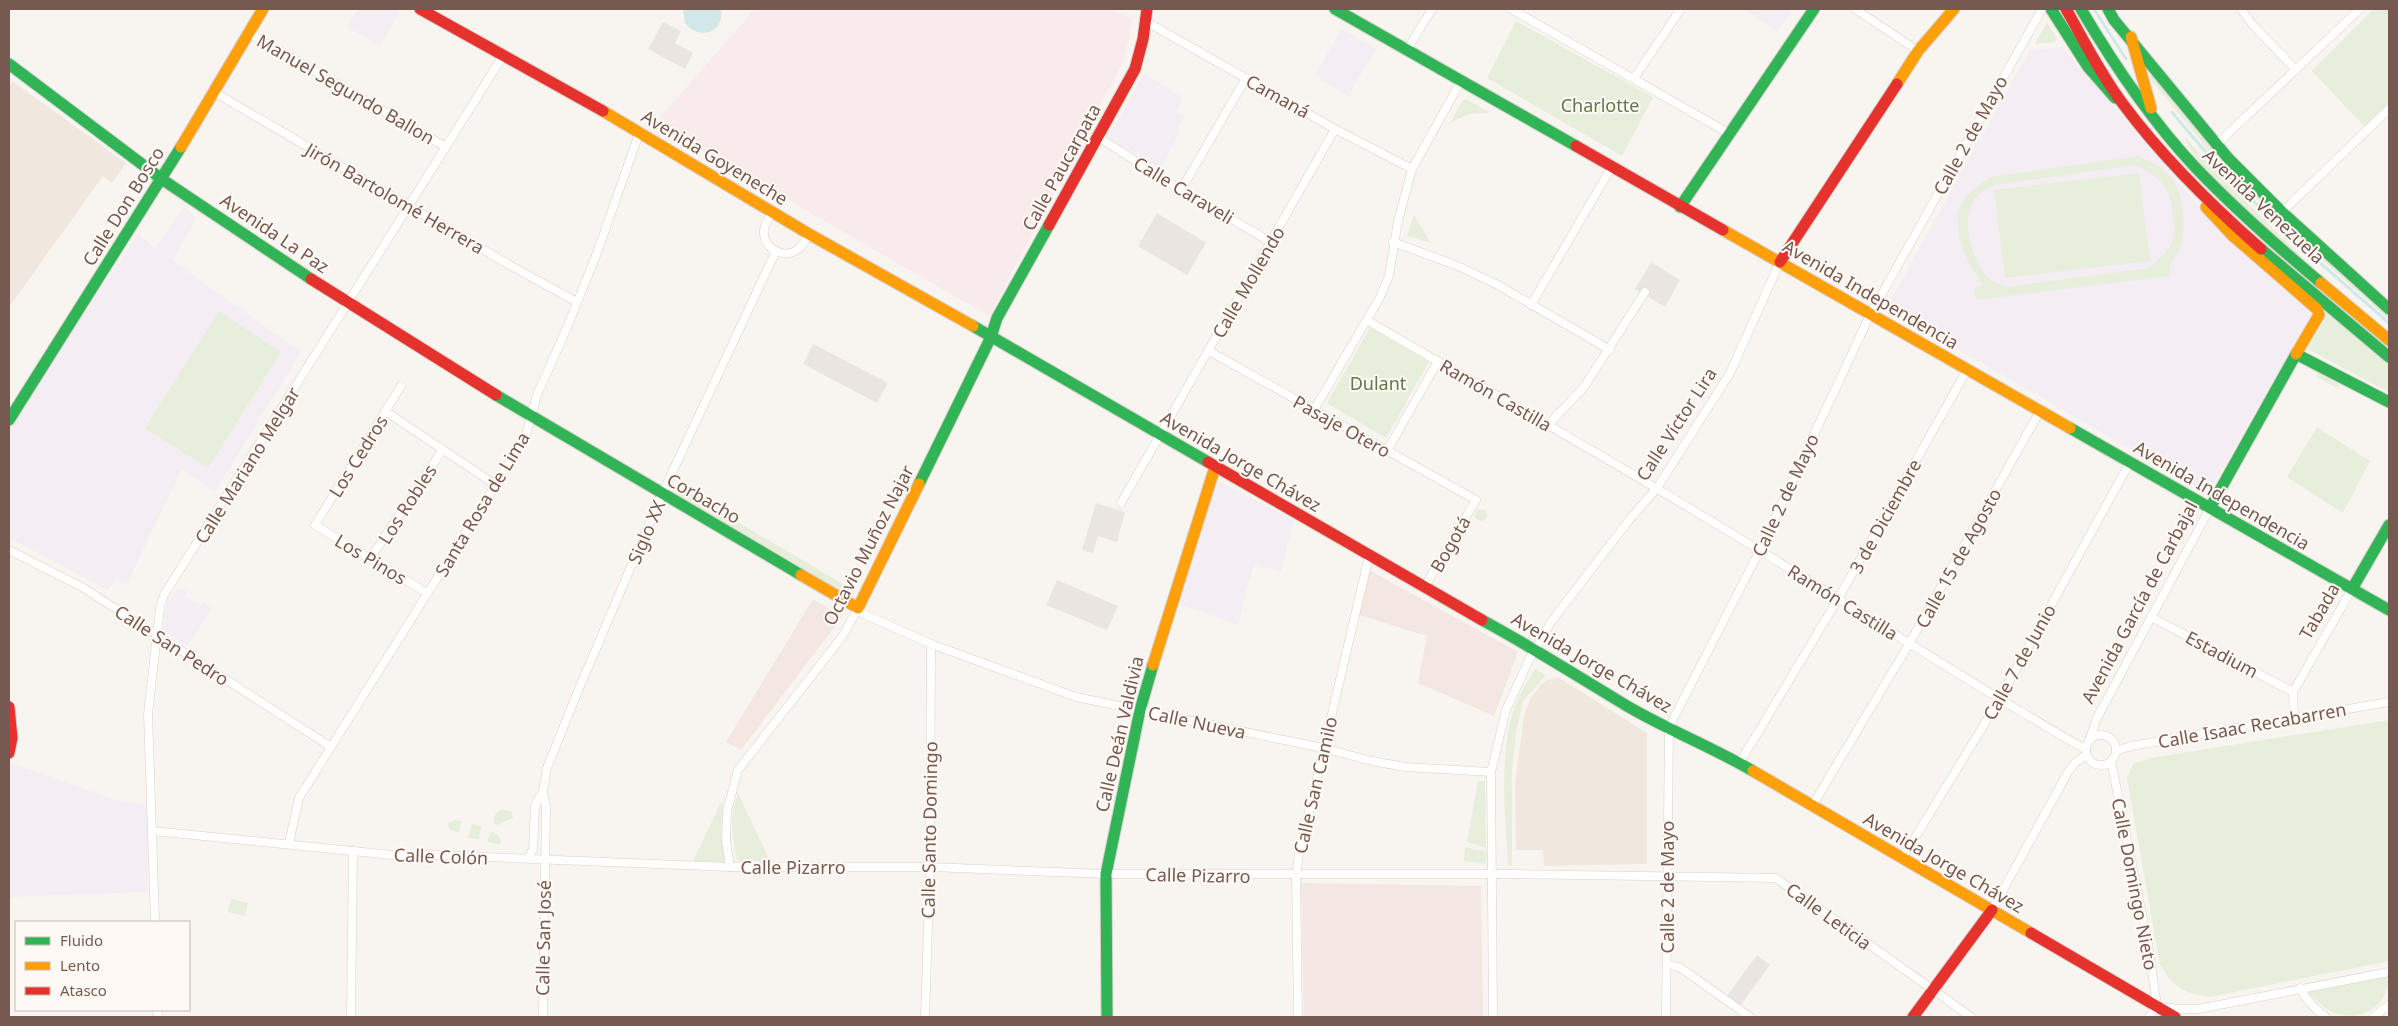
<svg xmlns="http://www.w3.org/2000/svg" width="2398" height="1026" viewBox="0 0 2398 1026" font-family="'Noto Sans',sans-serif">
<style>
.residential{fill:#f0e7df}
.commercial{fill:#f4e7e2}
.industrial{fill:#ebe5e1}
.education{fill:#f4eef4}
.medical{fill:#f9eaeb}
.green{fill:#e8eedc;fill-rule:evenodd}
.water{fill:#d2e8e8}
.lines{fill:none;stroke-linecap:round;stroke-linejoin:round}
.stream{stroke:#d2e8e8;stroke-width:3}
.street-casing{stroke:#d7d0cc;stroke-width:9}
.fast-casing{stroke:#d8d0cc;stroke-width:13}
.slow-casing{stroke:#d8d0cc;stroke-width:13}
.jam-casing{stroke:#d8d0cc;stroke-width:13}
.street{stroke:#fefefd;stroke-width:8}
.fast{stroke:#30b455;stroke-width:11}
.slow{stroke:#ff9f0a;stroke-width:11}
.jam{stroke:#e5322d;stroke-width:11}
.labels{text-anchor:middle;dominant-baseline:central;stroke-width:4;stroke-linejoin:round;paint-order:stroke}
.street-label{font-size:18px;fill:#765a51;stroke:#fef9f4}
.park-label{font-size:18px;fill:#5d7a4a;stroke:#fef9f4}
</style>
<rect width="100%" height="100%" fill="#f8f5f0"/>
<g class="residential">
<path d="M12 81 126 163 112 183 103 176 9 307V90Z"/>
<path d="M1559 678 1647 733V864L1544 866 1543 850H1516L1515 782 1524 716 1530 699 1541 684 1550 679Z"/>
</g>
<g class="commercial">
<path d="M1369 570 1518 652 1494 716 1418 683 1427 636 1359 615Z"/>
<path d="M813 599 842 617 741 750 726 742Z"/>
<path d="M1301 883 1481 886 1483 1017H1304Z"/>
</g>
<g class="industrial">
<path d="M663 22 681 31 675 43 693 53 685 69 648 49Z"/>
<path d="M1157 213 1206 243 1187 275 1138 246Z"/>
<path d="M1651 262 1680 280 1665 307 1635 289Z"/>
<path d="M813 344 888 383 877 403 803 364Z"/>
<path d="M1096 503 1125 512 1117 542 1098 536 1093 553 1082 550Z"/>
<path d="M1057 580 1118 606 1107 630 1046 605Z"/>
<path d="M1757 955 1770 965 1740 1006 1727 996Z"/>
</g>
<g class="education">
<path d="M358 9H401L380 46 347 27Z"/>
<path d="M1745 9H1793L1777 32Z"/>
<path d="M1342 29 1376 49 1348 96 1314 76Z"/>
<path d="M2062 47 2229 241 2311 314 2208 494 1886 308 2029 51Z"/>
<path d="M1144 73 1183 98 1176 111 1185 117 1176 131 1179 132 1161 168 1112 141 1110 135Z"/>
<path d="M184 207 197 218 172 260 301 352 215 492 182 469 126 586 116 579 108 590 9 538V425L138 234 155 248Z"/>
<path d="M1214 479 1294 520 1281 572 1254 564 1238 625 1176 603Z"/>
<path d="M178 588 187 591 186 596 200 605 203 602 212 608 187 646 164 631 167 604Z"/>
<path d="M11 763 119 801 147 804 148 892 9 897V769Z"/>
</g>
<path class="medical" d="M755 9H1110L1133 19 1124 60 989 316 655 123Z"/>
<g class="green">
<path d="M2374 9H2386L2389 12V104L2365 127 2312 71Z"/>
<path d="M1516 21 1653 97 1622 156 1487 78Z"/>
<path d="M2047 22 2057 39 2055 42 2035 44Z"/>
<path d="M2147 75 2156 77 2223 162 2387 315 2389 320 2305 245 2217 161Z"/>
<path d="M1466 99 1490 113 1469 114 1450 123 1462 101Z"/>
<path d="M2183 135 2220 176 2315 270C2277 237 2201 179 2183 135Z"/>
<path d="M2138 156C2151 161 2164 168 2173 180 2184 197 2187 229 2180 248 2175 262 2169 257 2170 276L1976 300 1974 287 1984 285C1968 267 1949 227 1962 203 1968 192 1979 185 1990 177ZM2136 165C2160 176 2171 189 2173 215 2174 222 2175 232 2173 239 2169 252 2158 260 2148 268L2006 287C2001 284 1993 282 1989 278 1971 261 1959 216 1977 196 1981 192 1989 188 1994 185Z"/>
<path d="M2139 173 2150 261 2005 278 1994 190Z"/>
<path d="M1414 215 1431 243 1407 236Z"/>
<path d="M219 311 281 352 208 468 145 428Z"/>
<path d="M2326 311 2389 365V392L2307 349 2326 318Z"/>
<path d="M1370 328 1429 362 1386 438 1327 403Z"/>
<path d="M2318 372 2339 384 2337 388 2316 377Z"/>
<path d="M2317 427 2370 461 2343 513 2287 477Z"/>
<path d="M678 487 855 591 852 598 683 500 679 498Z"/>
<circle cx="1481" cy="515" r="6"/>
<path d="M1535 669 1546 675 1523 701 1516 732 1512 770V866L1508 865C1505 813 1497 745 1519 696 1523 687 1530 678 1535 669Z"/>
<path d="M2389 720V961L2210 997C2184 993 2175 989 2160 965L2127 778 2133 764 2150 758Z"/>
<path d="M1478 781H1485L1486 848 1467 842Z"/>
<path d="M738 793 770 861H737C732 836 729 817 738 793Z"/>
<path d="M723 798 721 836 727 862 693 861Z"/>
<path d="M501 809 512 812 513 818 497 825 493 824 495 815Z"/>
<path d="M454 820 461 821 459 833 449 829 448 824Z"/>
<path d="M472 824 481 826 479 839 468 838Z"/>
<path d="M493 832 499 836 501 842 499 844 490 843 487 841 490 833Z"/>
<path d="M1465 847 1487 852 1486 864 1464 861Z"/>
<path d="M231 899 248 903 245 916 228 912Z"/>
<path d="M2389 975C2389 1006 2361 1024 2332 1012 2323 1008 2315 999 2308 992L2310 990Z"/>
</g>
<path class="water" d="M683 9H721C725 33 699 41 685 23Z"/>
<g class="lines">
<g class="stream">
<path d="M2094 9 2126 59"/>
<path d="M2172 112C2235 191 2313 257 2389 323"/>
</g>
<defs>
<g id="street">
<path d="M1511 9 1730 134"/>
<path d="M1855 9 1918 51"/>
<path d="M2241 9 2252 24 2296 70"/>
<path d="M1145 21 1335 129 1412 169"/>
<path d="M249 33 444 146"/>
<path d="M1407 50 1432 9"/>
<path d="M1634 78 1681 9"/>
<path d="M214 92 513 267 577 302"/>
<path d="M1098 137 1181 190 1271 242"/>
<path d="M2217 144 2360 9"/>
<path d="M1181 190 1246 78"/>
<path d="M773 212C769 217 765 223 764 230 762 247 783 260 797 250 803 246 806 240 809 234"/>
<path d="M2282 212 2389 109"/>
<path d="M1393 242 1458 266 1496 284 1610 350"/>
<path d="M1531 305 1611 168"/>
<path d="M1368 321C1498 396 1630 471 1759 550 1868 616 1974 686 2085 749"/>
<path d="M1209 351 1476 500 1424 588"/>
<path d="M401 386 315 525 427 593"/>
<path d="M1314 410 1379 299 1389 276 1398 221 1412 169 1461 81"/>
<path d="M385 411 496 485"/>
<path d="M1548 425 1584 387 1645 292"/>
<path d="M1387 451 1438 361"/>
<path d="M1121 503 1335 129"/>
<path d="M9 550 82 587 331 747"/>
<path d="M370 559 443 449"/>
<path d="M857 611 931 644 1076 697 1323 748 1372 761 1405 767 1491 772"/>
<path d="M2151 617 2293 692"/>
<path d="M2294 719 2293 692 2352 589"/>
<circle cx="2101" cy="750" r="15"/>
<path d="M2090 738 2097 718 2210 508"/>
<path d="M2116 751 2131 746 2389 702"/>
<path d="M2111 761 2148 944 2157 1006"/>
<path d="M1739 764 1838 599 1967 370"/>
<path d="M1812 806 1909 644 2040 411"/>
<path d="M153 831 402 856 435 855 730 867H930L1106 874H1515L1776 878 1971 1017"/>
<path d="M289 843 299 798 525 438 537 395 566 330 597 253 640 131"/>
<path d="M528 858 533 849 535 806 543 791 547 768 578 691 662 494 776 251"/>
<path d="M1902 859 1999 700 2130 462"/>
<path d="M730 867 726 841 727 811 738 770 842 637 858 608"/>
<path d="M1992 910 2068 772 2075 763 2086 755"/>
<path d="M155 922 148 714 160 608 164 595 503 56"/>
<path d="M1667 964 1681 968 1750 1017"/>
<path d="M2300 988C2307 1001 2314 1009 2326 1017"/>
<path d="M2161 1007 2179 1009H2198L2389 972"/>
<path d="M157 1010 158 1017"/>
<path d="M351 1017 353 851"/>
<path d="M543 1017 546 807 543 791"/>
<path d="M925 1017 930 867 931 644"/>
<path d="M1298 1017 1296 876 1299 854 1369 556"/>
<path d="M1493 1017 1491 772 1506 710 1530 658 1551 622 1629 520 1657 488 1730 373 1780 262"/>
<path d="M1666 1017 1669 727 1760 550 1870 315 2042 9"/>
<path d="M2149 1017 2157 1006"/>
<path d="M2373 1017 2389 1005"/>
</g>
<g id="fast">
<path d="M1335 9 1576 146"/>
<path d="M2051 9 2088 67 2115 98"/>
<path d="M2081 9C2114 65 2150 119 2195 167 2234 208 2277 246 2321 283"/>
<path d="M2108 9 2114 20 2228 158 2282 212 2389 309"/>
<path d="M9 64 163 180 311 279"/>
<path d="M1680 207 1814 9"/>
<path d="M2261 249 2389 357"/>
<path d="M973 326 1208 462"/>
<path d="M496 395 801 575"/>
<path d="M9 420 181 147"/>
<path d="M2070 428 2389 610"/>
<path d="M919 484 991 337 997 318 1049 225"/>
<path d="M2210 508 2296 354 2389 402"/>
<path d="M2352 589 2389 525"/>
<path d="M1482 620C1532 647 1579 677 1627 706 1668 730 1712 747 1753 771"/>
<path d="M1107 1017 1106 874 1140 710 1153 665"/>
</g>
<g id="slow">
<path d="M2131 37 2151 108"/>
<path d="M1897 84 1918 51 1954 9"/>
<path d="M603 111 809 234 973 326"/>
<path d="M181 147 263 9"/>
<path d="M2206 207 2232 235 2317 309 2319 315 2296 354"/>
<path d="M1723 230 2070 428"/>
<path d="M2321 283 2389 340"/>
<path d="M801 575 858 608 919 484"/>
<path d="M1153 665 1215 467"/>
<path d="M1753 771 2031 933"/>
</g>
<g id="jam">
<path d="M420 9 603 111"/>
<path d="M2066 9C2084 41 2101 75 2123 104 2163 158 2211 205 2261 249"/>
<path d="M1576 146 1723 230"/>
<path d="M1049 225 1135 69 1143 39 1147 9"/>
<path d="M1780 262 1897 84"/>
<path d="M311 279 496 395"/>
<path d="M1208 462 1482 620"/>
<path d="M9 707 12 738 9 753"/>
<path d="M2031 933 2175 1017"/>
<path d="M1913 1017 1992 910"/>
</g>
</defs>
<use href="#street" class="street-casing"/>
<use href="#fast" class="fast-casing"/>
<use href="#slow" class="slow-casing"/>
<use href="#jam" class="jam-casing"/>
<use href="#street" class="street"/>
<use href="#fast" class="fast"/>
<use href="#slow" class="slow"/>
<use href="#jam" class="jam"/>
</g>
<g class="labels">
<g class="street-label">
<text transform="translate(346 89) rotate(30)">Manuel Segundo Ballon</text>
<text transform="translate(1278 96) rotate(29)">Camaná</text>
<text transform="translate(1970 135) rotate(-61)">Calle 2 de Mayo</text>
<text transform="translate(715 157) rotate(31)">Avenida Goyeneche</text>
<text transform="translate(1061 167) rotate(-61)">Calle Paucarpata</text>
<text transform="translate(1184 190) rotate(31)">Calle Caraveli</text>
<text transform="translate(395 198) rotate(30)">Jirón Bartolomé Herrera</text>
<text transform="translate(123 206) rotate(-58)">Calle Don Bosco</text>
<text transform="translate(2264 206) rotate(43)">Avenida Venezuela</text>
<text transform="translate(275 233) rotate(34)">Avenida La Paz</text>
<text transform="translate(1248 282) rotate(-60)">Calle Mollendo</text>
<text transform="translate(1871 294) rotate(30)">Avenida Independencia</text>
<text transform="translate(1496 395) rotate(30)">Ramón Castilla</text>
<text transform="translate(1676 424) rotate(-57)">Calle Víctor Lira</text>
<text transform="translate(1342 426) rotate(29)">Pasaje Otero</text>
<text transform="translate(358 456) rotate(-58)">Los Cedros</text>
<text transform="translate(1241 461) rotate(30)">Avenida Jorge Chávez</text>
<text transform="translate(247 465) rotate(-58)">Calle Mariano Melgar</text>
<text transform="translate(1785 495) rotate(-65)">Calle 2 de Mayo</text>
<text transform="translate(2222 495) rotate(30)">Avenida Independencia</text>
<text transform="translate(704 498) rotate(30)">Corbacho</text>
<text transform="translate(407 504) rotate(-57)">Los Robles</text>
<text transform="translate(482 504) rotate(-59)">Santa Rosa de Lima</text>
<text transform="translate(1885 516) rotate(-61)">3 de Diciembre</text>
<text transform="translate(646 532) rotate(-67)">Siglo XX</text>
<text transform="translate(1450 544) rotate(-60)">Bogotá</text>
<text transform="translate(868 545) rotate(-63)">Octavio Muñoz Najar</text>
<text transform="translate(1958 558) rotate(-61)">Calle 15 de Agosto</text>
<text transform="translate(371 559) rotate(31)">Los Pinos</text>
<text transform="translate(1843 602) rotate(32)">Ramón Castilla</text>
<text transform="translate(2139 602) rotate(-62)">Avenida García de Carbajal</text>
<text transform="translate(2319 611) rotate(-60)">Tabada</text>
<text transform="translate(172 645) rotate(33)">Calle San Pedro</text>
<text transform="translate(2222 654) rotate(28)">Estadium</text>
<text transform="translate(1592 662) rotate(30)">Avenida Jorge Chávez</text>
<text transform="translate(2019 662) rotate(-61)">Calle 7 de Junio</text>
<text transform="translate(1197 722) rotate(12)">Calle Nueva</text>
<text transform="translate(2252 725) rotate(-10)">Calle Isaac Recabarren</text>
<text transform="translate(1119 734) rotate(-77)">Calle Deán Valdivia</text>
<text transform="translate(1315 785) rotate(-77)">Calle San Camilo</text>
<text transform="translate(929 830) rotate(-89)">Calle Santo Domingo</text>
<text transform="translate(441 856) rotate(2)">Calle Colón</text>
<text transform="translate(1944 862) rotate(30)">Avenida Jorge Chávez</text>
<text x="793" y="867">Calle Pizarro</text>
<text transform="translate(1198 875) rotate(1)">Calle Pizarro</text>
<text transform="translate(2135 884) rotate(79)">Calle Domingo Nieto</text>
<text transform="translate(1667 887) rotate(-90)">Calle 2 de Mayo</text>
<text transform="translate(1829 916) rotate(36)">Calle Leticia</text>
<text transform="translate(543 938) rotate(-89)">Calle San José</text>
</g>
<g class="park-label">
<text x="1600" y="105">Charlotte</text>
<text x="1378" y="383">Dulant</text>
</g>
</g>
<rect width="2398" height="1026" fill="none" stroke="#765a51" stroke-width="20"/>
<rect x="15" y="921" width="175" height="90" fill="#fef9f4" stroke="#c8b9b3"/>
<rect x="25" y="937" width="25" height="8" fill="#30b455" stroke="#c8b9b3"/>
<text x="60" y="946" font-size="15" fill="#765a51">Fluido</text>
<rect x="25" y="962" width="25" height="8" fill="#ff9f0a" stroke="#c8b9b3"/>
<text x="60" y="971" font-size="15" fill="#765a51">Lento</text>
<rect x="25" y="987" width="25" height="8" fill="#e5322d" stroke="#c8b9b3"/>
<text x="60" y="996" font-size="15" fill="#765a51">Atasco</text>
</svg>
